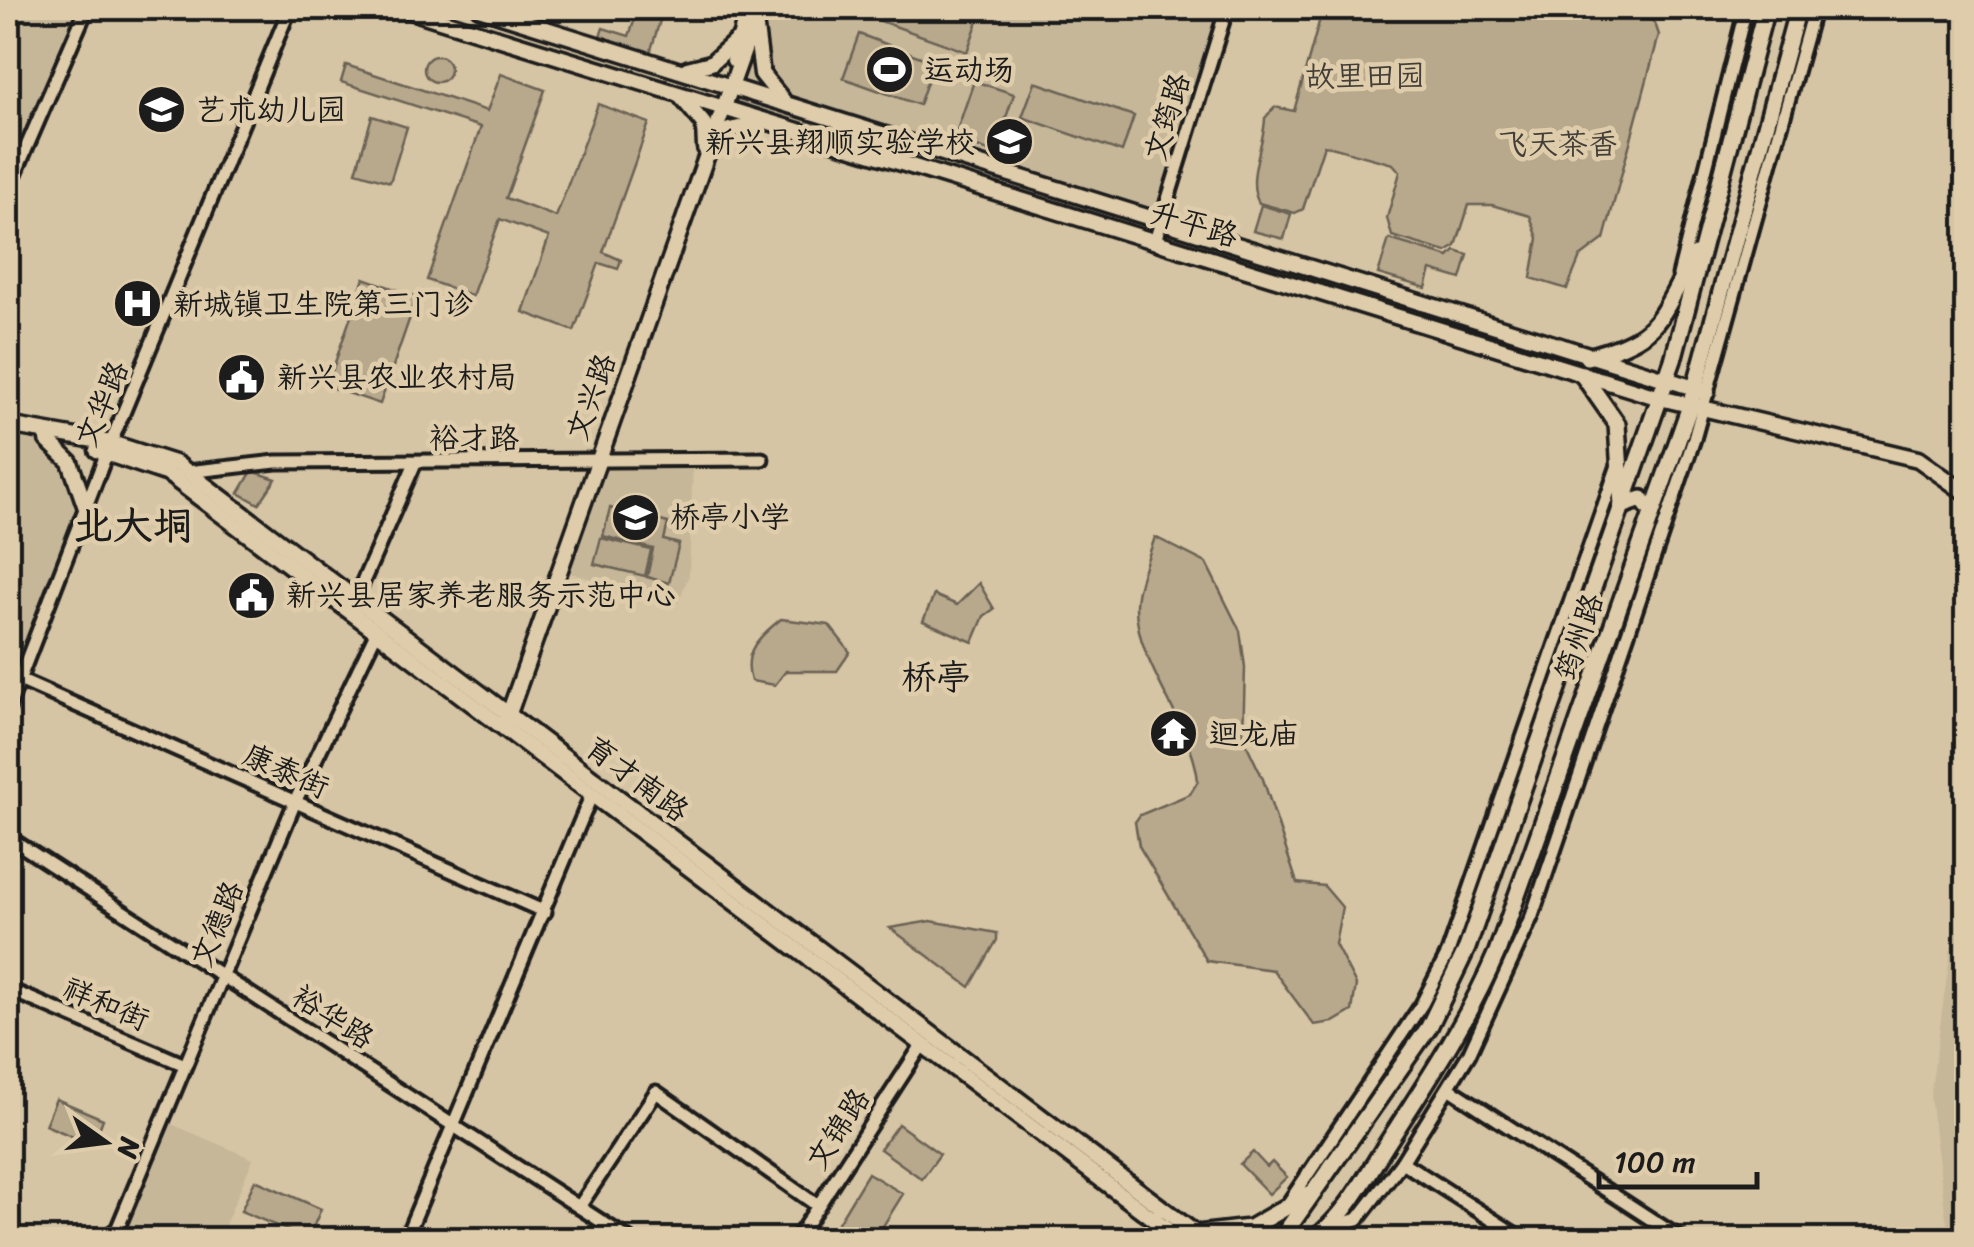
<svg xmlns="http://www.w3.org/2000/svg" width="1974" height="1247" viewBox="0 0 1974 1247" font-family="Sriracha,'LXGW WenKai TC',sans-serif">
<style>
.built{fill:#c6b799}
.green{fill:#b8a98d;stroke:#6a6254;stroke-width:2.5}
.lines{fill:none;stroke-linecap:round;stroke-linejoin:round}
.minor-casing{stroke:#1c1c1c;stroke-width:19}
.tertiary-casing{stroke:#1c1c1c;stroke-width:21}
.secondary-casing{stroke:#1c1c1c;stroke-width:22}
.primary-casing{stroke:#1c1c1c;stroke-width:25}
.minor{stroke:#deccaa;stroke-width:11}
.tertiary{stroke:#deccaa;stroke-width:14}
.secondary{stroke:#deccaa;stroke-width:15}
.primary{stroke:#deccaa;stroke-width:18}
.labels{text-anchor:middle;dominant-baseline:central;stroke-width:9;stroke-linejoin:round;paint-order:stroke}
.poi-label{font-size:30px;fill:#1c1c1c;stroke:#deccaa;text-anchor:start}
.park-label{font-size:30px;fill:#433f38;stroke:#deccaa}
.street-label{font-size:30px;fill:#1c1c1c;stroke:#deccaa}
.quarter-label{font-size:35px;fill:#1c1c1c;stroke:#deccaa}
.district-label{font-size:40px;font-weight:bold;fill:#1c1c1c;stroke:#deccaa}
</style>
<rect width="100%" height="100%" fill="#d6c5a4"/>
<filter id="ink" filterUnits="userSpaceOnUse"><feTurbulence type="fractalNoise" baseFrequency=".01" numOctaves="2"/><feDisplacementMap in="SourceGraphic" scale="20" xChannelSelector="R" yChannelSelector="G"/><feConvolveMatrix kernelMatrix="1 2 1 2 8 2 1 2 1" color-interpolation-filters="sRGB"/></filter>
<g filter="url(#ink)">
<g class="built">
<path d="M8 8H87L8 190Z"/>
<path d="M759 8H1227L1155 241 724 107Z"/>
<path d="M8 428 68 439 90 505 19 680 8 675Z"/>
<path d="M693 461 689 575 678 603 559 570 597 463Z"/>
<path d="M1966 906V1239H1949L1930 1097 1956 913Z"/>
<path d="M162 1120 253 1159 219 1239 112 1240Z"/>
</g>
<g class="green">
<path d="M844 8H959L980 15 967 52Z"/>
<path d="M1323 8H1637L1655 23 1659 35 1604 239 1580 257 1567 289 1531 278 1538 238 1530 216 1492 205H1469L1456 246 1446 252 1392 236 1387 218 1400 172 1393 164 1324 145 1303 209 1295 213 1259 203C1245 180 1265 143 1265 118L1275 107 1294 111Z"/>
<path d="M638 10 661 17 650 53 600 36 603 28 629 36Z"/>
<path d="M859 34 934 62 919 105 843 78Z"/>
<circle cx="437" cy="69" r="13"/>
<path d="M346 65 487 111 501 74 545 90 506 198 556 217 598 104 649 123 603 252 621 260 618 269 599 263 574 331 523 312 549 237 500 219 472 296 427 280 481 127 341 82Z"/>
<path d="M974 81 1014 94 994 153 954 139Z"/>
<path d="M1035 82 1134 116 1122 152 1022 117Z"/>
<path d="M372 116 407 127 390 182 356 172Z"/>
<path d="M1261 205 1291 214 1284 239 1253 231Z"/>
<path d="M1389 239 1449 257 1455 251 1468 255 1461 279 1431 270 1426 288 1378 274Z"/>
<path d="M364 278 417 297 380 404 327 386Z"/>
<path d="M252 471 276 479 259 504 239 493Z"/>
<path d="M610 508 668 523 664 540 679 544 669 583 647 577 653 549 603 536Z"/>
<path d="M1155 537 1206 563 1240 631 1245 667 1243 737 1263 779 1297 883 1324 886 1342 907 1335 944 1356 985 1352 1011 1333 1022 1314 1025 1273 970 1207 961 1139 846 1135 822 1140 815 1190 794 1198 781C1192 722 1135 663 1136 605 1137 583 1148 559 1155 537Z"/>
<path d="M601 538 651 550 645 576 594 564Z"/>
<path d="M979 583 994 609 984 616 973 642 923 621 934 595 957 605Z"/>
<path d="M781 619 829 625 850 652 837 671H786L775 685 751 681C742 651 759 637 781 619Z"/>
<path d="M931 921 997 933V940L970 987 890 928Z"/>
<path d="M56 1099 103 1119 93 1145 45 1125Z"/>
<path d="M898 1124 940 1154 922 1179 880 1149Z"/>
<path d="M1253 1152 1267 1167 1272 1162 1287 1177 1269 1194 1240 1164Z"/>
<path d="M868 1173 903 1194 875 1239H828Z"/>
<path d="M255 1180 321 1209 308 1239 241 1211Z"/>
</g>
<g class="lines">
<defs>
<g id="minor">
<path d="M8 190 87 8"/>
<path d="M1155 241 1227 8"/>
<path d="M1679 275 1746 8"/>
<path d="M187 472 276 462 762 459"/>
<path d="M355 600 415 463"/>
<path d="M8 675 545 912"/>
<path d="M8 709 107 452 290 8"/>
<path d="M8 837 630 1240"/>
<path d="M8 989 185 1065"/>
<path d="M1449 1088 1683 1240"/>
<path d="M1402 1162 1524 1240"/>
<path d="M1288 1204 1422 1004 1448 953 1617 468"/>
<path d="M579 1207 656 1092 818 1206"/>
<path d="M1330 1227 1358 1219 1402 1162 1469 1054 1532 916 1694 439 1814 8"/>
<path d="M114 1237 295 802 377 631"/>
<path d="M405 1240 592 794"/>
<path d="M796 1240 922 1045"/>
</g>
<g id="tertiary">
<path d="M401 8 1660 398 1918 459 1966 493"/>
<path d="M479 8 1707 392"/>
<path d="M756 28 762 74 782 99"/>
<path d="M734 60 748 8"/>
<path d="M687 69 711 63 736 41"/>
<path d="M682 98 704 124 705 148"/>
<path d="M714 146 729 130 759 124"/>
<path d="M8 425 111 443 177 464 1203 1239"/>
<path d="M47 440 70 462 87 511"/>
<path d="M97 450 168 474 1181 1240"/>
<path d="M506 722 759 8"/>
</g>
<g id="secondary">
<path d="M1587 357C1664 338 1658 317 1695 255"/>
<path d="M1582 374 1617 424 1622 506 1642 499 1652 512"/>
<path d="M1154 1218 1166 1240"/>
<path d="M1197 1234 1250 1228 1309 1194"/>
<path d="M1280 1240 1429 1027 1467 948 1673 360 1766 8"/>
<path d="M1313 1240C1347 1215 1366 1176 1388 1142 1428 1080 1468 1020 1497 952L1690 406 1798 8"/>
</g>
<path id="primary" d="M115 1234 116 1240"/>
</defs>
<use href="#minor" class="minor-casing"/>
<use href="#tertiary" class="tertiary-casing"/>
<use href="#secondary" class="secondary-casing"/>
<use href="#primary" class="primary-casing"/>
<use href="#minor" class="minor"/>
<use href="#tertiary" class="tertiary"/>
<use href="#secondary" class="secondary"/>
<use href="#primary" class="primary"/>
</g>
</g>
<defs>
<symbol id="stadium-disc" viewBox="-11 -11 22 22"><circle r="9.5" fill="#1c1c1c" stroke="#deccaa"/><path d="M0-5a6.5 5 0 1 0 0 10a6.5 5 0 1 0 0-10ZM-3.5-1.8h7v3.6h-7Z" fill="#fff"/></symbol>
<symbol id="school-disc" viewBox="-11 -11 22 22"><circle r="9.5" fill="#1c1c1c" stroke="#deccaa"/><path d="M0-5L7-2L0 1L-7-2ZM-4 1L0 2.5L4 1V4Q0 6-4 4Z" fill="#fff"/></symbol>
<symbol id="hospital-disc" viewBox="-11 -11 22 22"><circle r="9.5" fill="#1c1c1c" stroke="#deccaa"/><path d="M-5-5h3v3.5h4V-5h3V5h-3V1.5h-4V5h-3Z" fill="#fff"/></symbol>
<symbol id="civic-disc" viewBox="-11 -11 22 22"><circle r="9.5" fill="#1c1c1c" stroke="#deccaa"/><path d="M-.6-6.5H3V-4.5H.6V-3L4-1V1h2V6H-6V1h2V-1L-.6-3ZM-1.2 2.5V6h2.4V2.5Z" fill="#fff"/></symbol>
<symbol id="temple-disc" viewBox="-11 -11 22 22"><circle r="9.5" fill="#1c1c1c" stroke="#deccaa"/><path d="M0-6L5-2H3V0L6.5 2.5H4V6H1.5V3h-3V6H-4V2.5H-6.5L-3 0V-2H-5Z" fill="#fff"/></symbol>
</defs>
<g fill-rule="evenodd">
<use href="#stadium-disc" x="862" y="42" width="55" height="55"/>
<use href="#school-disc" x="134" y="82" width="55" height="55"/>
<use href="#school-disc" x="982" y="114" width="55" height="55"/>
<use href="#hospital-disc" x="110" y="276" width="55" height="55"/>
<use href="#civic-disc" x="214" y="350" width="55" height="55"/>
<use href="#school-disc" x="608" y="490" width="55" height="55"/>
<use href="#civic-disc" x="224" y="568" width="55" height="55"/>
<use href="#temple-disc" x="1146" y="706" width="55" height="55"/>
</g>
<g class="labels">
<g class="poi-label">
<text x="924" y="70">运动场</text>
<text x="196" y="110">艺术幼儿园</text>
<text x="975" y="142" text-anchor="end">新兴县翔顺实验学校</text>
<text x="173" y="304">新城镇卫生院第三门诊</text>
<text x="277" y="377">新兴县农业农村局</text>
<text x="670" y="517">桥亭小学</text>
<text x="286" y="595">新兴县居家养老服务示范中心</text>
<text x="1209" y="734">迴龙庙</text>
</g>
<g class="park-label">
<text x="1365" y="76">故里田园</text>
<text x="1558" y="144">飞天茶香</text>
</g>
<g class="street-label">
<text transform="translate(1167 117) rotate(-73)">文筠路</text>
<text transform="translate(1194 224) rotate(17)">升平路</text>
<text transform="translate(591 397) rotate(-70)">文兴路</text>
<text transform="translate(102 404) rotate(-67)">文华路</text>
<text x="474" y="438">裕才路</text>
<text transform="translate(1579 637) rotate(-71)">筠州路</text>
<text transform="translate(286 771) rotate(24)">康泰街</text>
<text transform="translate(637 779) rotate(37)">育才南路</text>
<text transform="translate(217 924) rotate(-67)">文德路</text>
<text transform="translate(106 1004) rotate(23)">祥和街</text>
<text transform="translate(333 1017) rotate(33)">裕华路</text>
<text transform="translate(838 1129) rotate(-57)">文锦路</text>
</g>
<g class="quarter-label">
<text x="936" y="677">桥亭</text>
</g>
<g class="district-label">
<text x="133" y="525">北大垌</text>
</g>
</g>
<rect width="1974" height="1247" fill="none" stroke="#deccaa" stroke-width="40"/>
<rect x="20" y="20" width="1934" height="1207" fill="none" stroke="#1c1c1c" stroke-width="4" filter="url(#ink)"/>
<g transform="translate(105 1142) rotate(104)" stroke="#deccaa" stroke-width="8" paint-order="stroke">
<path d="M0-8L18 38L0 25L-18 38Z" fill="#1c1c1c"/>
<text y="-15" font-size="28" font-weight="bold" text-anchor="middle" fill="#1c1c1c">N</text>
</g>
<path d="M1599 1172v15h158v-15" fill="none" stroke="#1c1c1c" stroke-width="5"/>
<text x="1614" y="1172" font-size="30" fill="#1c1c1c" stroke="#deccaa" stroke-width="8" paint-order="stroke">100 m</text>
</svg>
